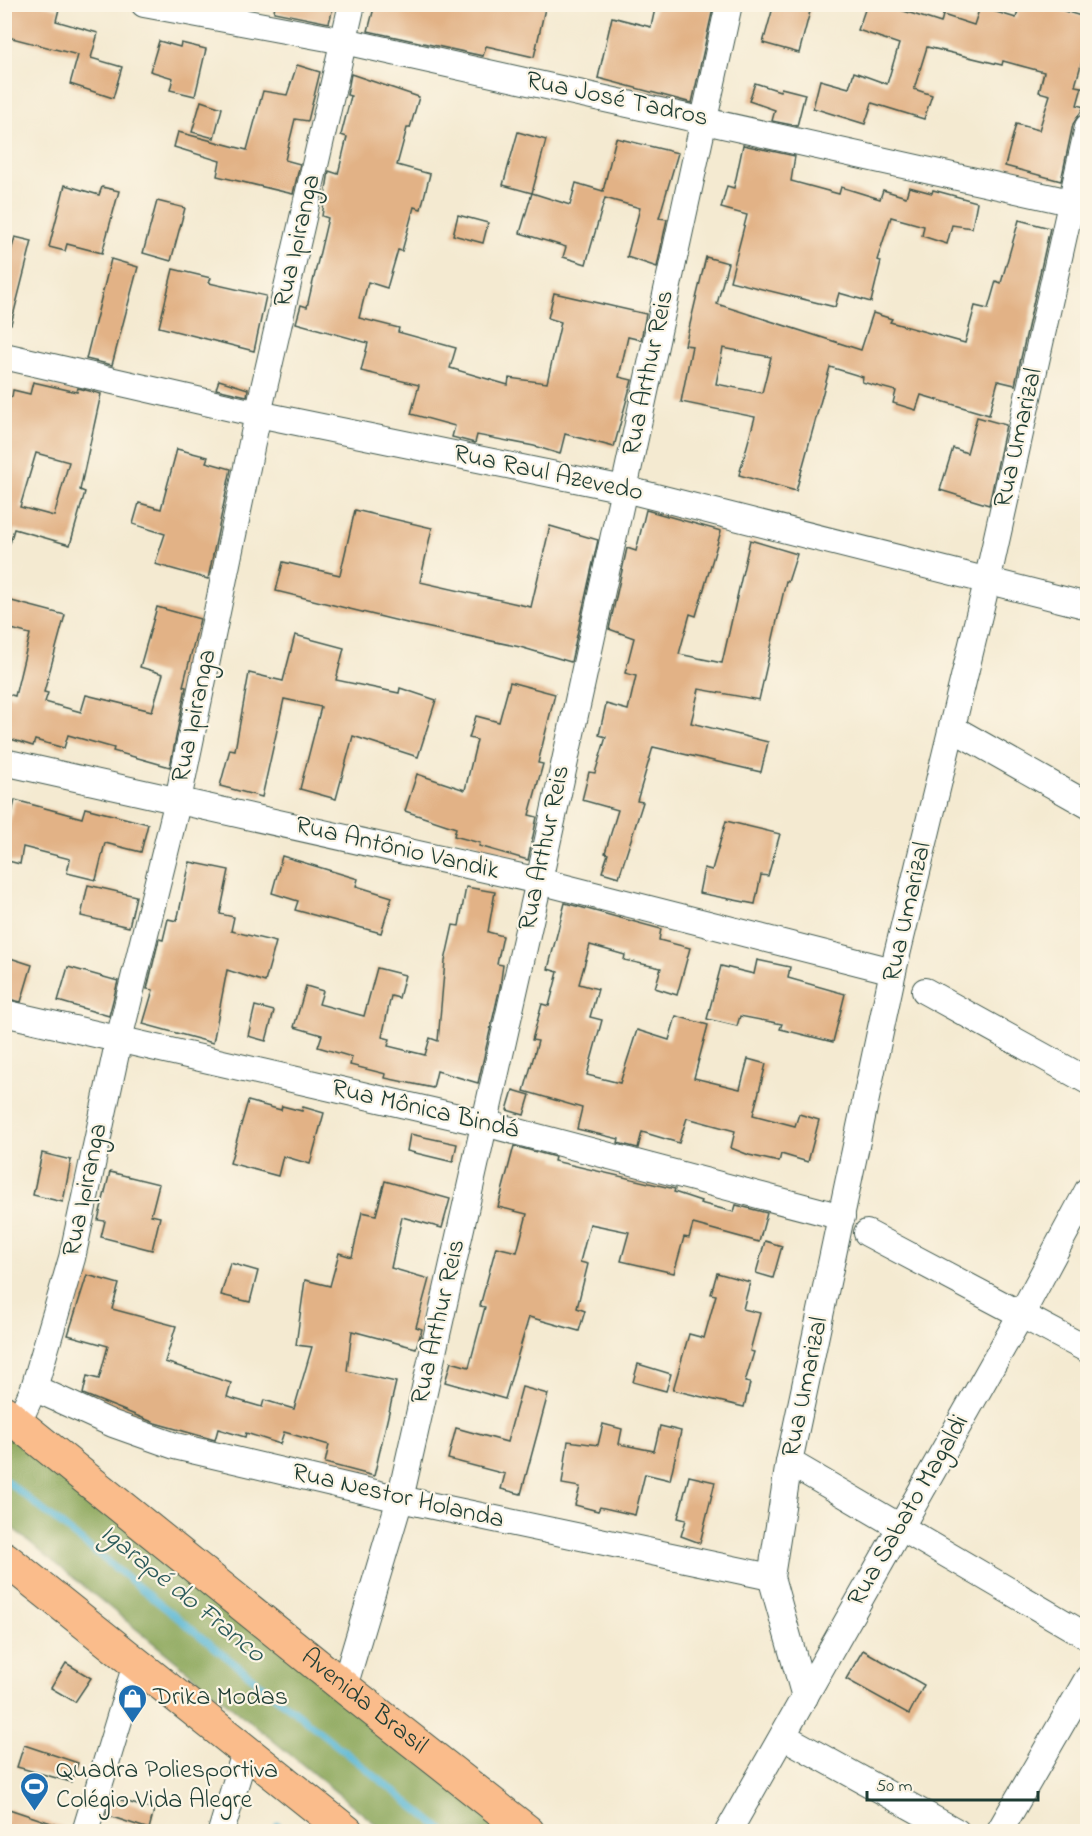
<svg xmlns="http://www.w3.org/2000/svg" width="1092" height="1836" viewBox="0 0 1092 1836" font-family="'Indie Flower',sans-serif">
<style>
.forest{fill:#89a558;stroke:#547146;stroke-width:1.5}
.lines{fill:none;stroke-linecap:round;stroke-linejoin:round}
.stream{stroke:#55b5d4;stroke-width:7}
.building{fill:#e2b286;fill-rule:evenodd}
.minor-casing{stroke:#3f574c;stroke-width:28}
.trunk-casing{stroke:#3f574c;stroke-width:35}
.minor{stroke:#fff;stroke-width:26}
.trunk{stroke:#fabc8b;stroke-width:33}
.labels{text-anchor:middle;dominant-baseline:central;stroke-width:4.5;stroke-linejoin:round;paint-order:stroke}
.street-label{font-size:26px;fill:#1f3d34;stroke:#fcf5e5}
.poi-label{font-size:26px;fill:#1f3d34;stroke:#fcf5e5;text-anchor:start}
.water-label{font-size:27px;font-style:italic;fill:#2c5b5c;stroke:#fcf5e5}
</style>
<rect width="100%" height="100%" fill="#fcf5e5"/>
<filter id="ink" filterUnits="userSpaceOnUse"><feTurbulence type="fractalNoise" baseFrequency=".0167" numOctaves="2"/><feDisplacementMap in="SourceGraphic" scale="12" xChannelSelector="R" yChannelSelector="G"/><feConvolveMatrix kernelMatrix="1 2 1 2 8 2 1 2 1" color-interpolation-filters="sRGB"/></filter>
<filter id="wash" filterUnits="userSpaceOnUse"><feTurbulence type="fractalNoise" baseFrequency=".008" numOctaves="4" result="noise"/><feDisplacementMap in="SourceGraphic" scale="24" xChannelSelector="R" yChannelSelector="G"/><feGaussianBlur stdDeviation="1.35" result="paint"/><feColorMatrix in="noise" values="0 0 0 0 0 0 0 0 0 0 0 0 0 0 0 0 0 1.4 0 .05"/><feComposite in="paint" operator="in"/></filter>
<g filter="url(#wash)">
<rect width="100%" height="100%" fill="#f4ead1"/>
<path class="forest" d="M4 1426 506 1831H384L5 1522Z"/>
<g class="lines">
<g class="stream">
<path d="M4 1479 445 1832"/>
<path d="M278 1825 280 1832"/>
</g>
</g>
<g id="blocks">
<g class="building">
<path d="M4 4H40L59 9 56 21 98 33 91 58 122 67 113 98 70 84 78 55 4 36Z"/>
<path d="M275 4H334L329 23 274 12Z"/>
<path d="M375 4H546L534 57 486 46 483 56 368 31Z"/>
<path d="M656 4H714L692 103 598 78 612 17 651 27Z"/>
<path d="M774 4H812L799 53 763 43Z"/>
<path d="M867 4H882L941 23 943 15 974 25 980 7 1016 18 1020 4H1066L1064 11 1088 18V40L1075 86 1082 87 1077 105 1084 107 1073 124 1061 181 1005 166 1016 124 1039 130 1050 95 1039 92 1044 72 1003 61 1002 65 927 47 914 89 932 95 924 119 872 103 865 124 813 108 820 80 849 88 854 72 887 84 899 44 858 30Z"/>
<path d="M159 41 180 47 181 43 206 49 195 96 170 90 173 78 150 71Z"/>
<path d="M297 65 320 72 308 121 295 119 285 160 300 164 293 194 217 176 220 161 174 147 178 132 247 150 263 91 287 95Z"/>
<path d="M351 74 419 97 410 128H407L397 165 430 174 421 209 414 207 402 251 398 250 387 288 368 282 359 318 399 328 398 332 456 348 450 368 508 385 509 378 547 383 561 322 548 318 554 293 646 314 641 340 628 337 619 377 632 380 614 447 565 434 560 454 534 446 477 435 475 443 452 437 455 426 411 414 419 385 361 371 368 343 296 323 301 305 307 307 328 218 322 216 329 171 338 174 347 137 341 135 351 96 347 95Z"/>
<path d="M755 83 780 91 781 88 805 94 797 126 772 121 775 110 749 101Z"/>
<path d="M201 101 222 108 214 138 192 132Z"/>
<path d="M518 132 546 140 532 193 503 185Z"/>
<path d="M616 138 678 153 659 218 667 219 657 267 627 257 640 208 605 198 586 264 563 257 566 247 520 233 532 193 570 205 576 183 603 191Z"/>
<path d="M743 145 795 156 791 181 839 194 841 187 880 199 883 190 906 197 909 187 932 193 933 190 977 202 972 228 952 225 947 244 922 236 924 226 891 217 877 260 881 261 871 302 839 293 835 307 730 281 747 215 721 208 727 186 734 188Z"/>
<path d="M65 185 99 195 102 187 119 191 102 253 67 244 65 251 49 247Z"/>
<path d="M157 201 185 208 171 261 143 253Z"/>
<path d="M458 215 488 223 483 243 453 235Z"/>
<path d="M1019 220 1050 228 1015 385 998 381 989 415 921 395 916 410 893 403 896 391 862 382 863 377 830 367 796 491 739 475 755 417 681 402 692 346 685 345 706 257 728 263 717 304 861 350 873 313 892 319 890 322 965 343 975 306 988 309 996 281 1001 283ZM723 348 771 357 762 393 716 384Z"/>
<path d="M15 237 32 241 11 324H4V277Z"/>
<path d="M111 259 138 267 112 365 86 359Z"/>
<path d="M173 269 211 278 209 283 266 296 254 351 159 327Z"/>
<path d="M219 380 248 389 247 396 216 389Z"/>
<path d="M33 382 77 392 78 388 101 394 80 490 85 492 70 545 14 529 10 543H4V396L12 397 13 390 30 394ZM36 453 69 462 54 516 20 507Z"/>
<path d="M977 417 1006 425 989 505 940 490 953 448 967 453Z"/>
<path d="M177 449 208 457 206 462 231 469 208 579 155 564 165 534 133 524 139 503 161 509Z"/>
<path d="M355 510 432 528 420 582 531 607 550 526 598 540 571 662 520 647 411 624 276 591 283 562 340 575Z"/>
<path d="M646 510 721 531 696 616 690 614 679 654 722 663 750 540 797 554 788 582 786 581 759 700 699 689 691 723 768 742 761 772 653 747 637 801 643 802 619 877 602 872 608 854 605 853 618 810 582 800 589 772 595 773 606 737 599 735 606 704 628 710 636 676 625 673 634 638 609 629 627 548 636 551Z"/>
<path d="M4 599 65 615 44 692 48 693 45 702 81 712 86 695 152 711 163 674 140 667 157 607 200 619 183 686 186 687 170 767 113 751 114 748 68 735 64 748 35 740 33 746 4 737V693L15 696 30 634 4 627Z"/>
<path d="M295 635 344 648 336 680 399 693 400 688 436 700 418 757 353 736 336 799 300 789 321 707 284 699 262 797 220 786 230 749 235 750 249 673 283 681Z"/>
<path d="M510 682 555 694 538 763 543 764 529 815 537 817 528 860 479 846 480 843 454 836 456 828 405 811 417 774 465 790 477 740 469 738 476 716 499 722Z"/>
<path d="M15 800 82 818 85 808 148 824 141 852 105 843 96 880 67 873 70 859 23 847 20 864 4 860V846Z"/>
<path d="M726 821 780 834 768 876 761 875 755 904 699 893 704 868 712 870Z"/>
<path d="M282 856 358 879 356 886 392 897 381 933 295 910 298 901 272 893Z"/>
<path d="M190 862 229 870 220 914 234 917 231 931 276 942 265 982 227 970 213 1043 143 1024 153 990 147 989 159 939 163 940 168 919 177 921Z"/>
<path d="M88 885 136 896 129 927 81 916Z"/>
<path d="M466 887 495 892 488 932 503 936 497 964 503 965 500 987 478 1083 437 1071 433 1088 385 1078 386 1074 350 1065 352 1057 318 1047 322 1035 294 1027 306 986 323 991 319 1004 364 1016 377 968 405 975 399 998 391 996 382 1037 390 1039 388 1046 425 1055 430 1038 438 1041 445 961 453 925 459 926Z"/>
<path d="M565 903 661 929 659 940 690 948 677 995 655 988 661 968 624 960 625 955 590 945 579 984 598 989 590 1017 602 1020 587 1075 620 1083 637 1030 669 1040 676 1016 708 1025 694 1078 740 1089 748 1059 766 1064 753 1115 795 1126 799 1114 819 1120 808 1162 781 1154 779 1162 749 1155 731 1148 735 1131 687 1118 679 1143 642 1132 638 1148 618 1143 619 1139 577 1129 582 1108 524 1091 538 1041 532 1040 542 1004 549 1006 558 972 548 969Z"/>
<path d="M4 956 32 965 21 1002 4 998Z"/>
<path d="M757 960 790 967 788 978 845 994 833 1042 780 1029 782 1024 740 1016 737 1026 707 1019 721 966 754 974Z"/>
<path d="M68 967 118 981 109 1016 58 1001Z"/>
<path d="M255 1006 274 1011 266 1041 248 1036Z"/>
<path d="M513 1090 530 1095 524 1115 507 1110Z"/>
<path d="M248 1101 281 1110 282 1106 302 1111 303 1107 324 1113 310 1164 283 1156 278 1176 230 1163Z"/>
<path d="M410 1134 457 1144 453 1162 407 1151Z"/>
<path d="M514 1146 555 1157 554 1161 675 1189 674 1192 701 1201 700 1203 734 1212 736 1205 767 1213 759 1242 693 1224 689 1238 684 1237 674 1273 621 1261 629 1232 590 1224 580 1262 588 1264 577 1308 585 1311 579 1331 529 1317 505 1399 445 1382 451 1362 469 1367 485 1307 480 1306 496 1247 517 1252 527 1214 498 1207Z"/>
<path d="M42 1153 71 1160 63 1202 33 1195Z"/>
<path d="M110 1172 159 1184 151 1215 160 1217 152 1250 101 1237 105 1221 98 1220Z"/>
<path d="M385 1181 450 1199 442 1228 402 1217 391 1268 429 1279 416 1327 422 1329 416 1348 352 1331 347 1371 396 1382 374 1476 325 1463 329 1445 284 1432 280 1444 246 1433 245 1437 218 1429 215 1440 155 1423 83 1394 87 1376 99 1379 108 1346 68 1335 87 1275 119 1284 112 1309 176 1326 165 1362 231 1383 227 1397 262 1407 264 1400 294 1409 312 1347 296 1345 305 1280 330 1286 339 1253 352 1257 362 1212 376 1215Z"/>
<path d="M765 1241 782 1246 773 1278 756 1273Z"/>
<path d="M230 1263 258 1271 250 1302 221 1295Z"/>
<path d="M717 1273 750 1282 743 1309 760 1313 750 1351 754 1352 745 1382 750 1383 744 1407 673 1390 689 1334 704 1338 716 1295 711 1294Z"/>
<path d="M638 1364 671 1374 666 1391 633 1382Z"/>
<path d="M522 1387 548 1394 521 1494 501 1489 505 1474 448 1459 456 1428 507 1442Z"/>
<path d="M603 1424 622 1429 619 1444 654 1451 660 1426 681 1431 670 1480 645 1474 635 1515 600 1507 598 1511 575 1505 580 1487 562 1484 568 1441 598 1445Z"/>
<path d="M689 1476 715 1482 700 1543 681 1536 686 1520 678 1518Z"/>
<path d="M863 1650 924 1685 909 1714 846 1679Z"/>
<path d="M66 1663 91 1678 75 1702 51 1688Z"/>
<path d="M24 1745 78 1763 71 1782 17 1767Z"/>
<path d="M111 1797 154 1810 149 1829 106 1815Z"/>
<path d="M9 1809 66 1828 65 1832H4Z"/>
</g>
</g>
</g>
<g filter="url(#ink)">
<use href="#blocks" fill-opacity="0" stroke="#3f574c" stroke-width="1.5"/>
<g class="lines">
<defs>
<g id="minor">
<path d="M144 4 344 41 1088 206"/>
<path d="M4 356 258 414 624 489 1088 606"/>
<path d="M952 728 1088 805"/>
<path d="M4 762 539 881 893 971"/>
<path d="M925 991 1088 1081"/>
<path d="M4 1013 484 1123 842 1217"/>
<path d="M867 1233 1088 1350"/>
<path d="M34 1388 113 1424 175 1446 400 1499 771 1577"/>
<path d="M18 1423 34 1388 72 1258 119 1039 178 800 258 414 352 4"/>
<path d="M789 1462 1088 1637"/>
<path d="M344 1687 400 1499 539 881 729 4"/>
<path d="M805 1697 771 1577 789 1462 893 971 987 582 1088 127"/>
<path d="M783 1736 957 1832"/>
<path d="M85 1832 136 1664"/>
<path d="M221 1832 246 1749"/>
<path d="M728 1832 1022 1313 1088 1190"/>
<path d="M999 1832 1088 1678"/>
</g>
<g id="trunk">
<path id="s1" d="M4 1412 353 1694 528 1832"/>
<path d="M4 1558 347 1832"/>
</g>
</defs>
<use href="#minor" class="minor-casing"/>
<use href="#trunk" class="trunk-casing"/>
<use href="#minor" class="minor"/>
<use href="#trunk" class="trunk"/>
</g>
</g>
<defs>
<symbol id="shop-pin" viewBox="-11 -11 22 30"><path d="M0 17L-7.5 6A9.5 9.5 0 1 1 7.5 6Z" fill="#1f6fb2" stroke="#fcf5e5"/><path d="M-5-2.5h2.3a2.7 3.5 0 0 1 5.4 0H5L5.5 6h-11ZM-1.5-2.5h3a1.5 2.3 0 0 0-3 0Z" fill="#fff"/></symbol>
<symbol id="stadium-pin" viewBox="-11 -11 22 30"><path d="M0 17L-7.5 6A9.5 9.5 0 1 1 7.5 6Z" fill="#1f6fb2" stroke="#fcf5e5"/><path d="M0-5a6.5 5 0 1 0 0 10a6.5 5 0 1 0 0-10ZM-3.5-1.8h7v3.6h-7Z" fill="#fff"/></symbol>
</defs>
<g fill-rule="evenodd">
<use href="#shop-pin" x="116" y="1682" width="33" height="45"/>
<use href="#stadium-pin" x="18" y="1770" width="33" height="45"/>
</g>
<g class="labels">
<g class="street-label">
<text transform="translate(617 100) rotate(12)">Rua José Tadros</text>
<text transform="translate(298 241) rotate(-77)">Rua Ipiranga</text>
<text transform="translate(649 373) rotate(-78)">Rua Arthur Reis</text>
<text transform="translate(1019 438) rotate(-77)">Rua Umarizal</text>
<text transform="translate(548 474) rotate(12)">Rua Raul Azevedo</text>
<text transform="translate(195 716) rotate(-78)">Rua Ipiranga</text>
<text transform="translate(545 848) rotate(-78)">Rua Arthur Reis</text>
<text transform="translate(397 849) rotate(13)">Rua Antônio Vandik</text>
<text transform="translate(908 912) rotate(-77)">Rua Umarizal</text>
<text transform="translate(425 1110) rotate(13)">Rua Mônica Bindá</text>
<text transform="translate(86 1190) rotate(-78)">Rua Ipiranga</text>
<text transform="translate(439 1322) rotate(-77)">Rua Arthur Reis</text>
<text transform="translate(806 1387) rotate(-78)">Rua Umarizal</text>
<text transform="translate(398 1497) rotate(13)">Rua Nestor Holanda</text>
<text transform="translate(909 1511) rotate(-60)">Rua Sabato Magaldi</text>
<text stroke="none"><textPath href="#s1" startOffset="462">Avenida Brasil</textPath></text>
</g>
<g class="poi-label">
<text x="153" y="1698">Drika Modas</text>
<text x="56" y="1771">Quadra Poliesportiva<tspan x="56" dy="30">Colégio Vida Alegre</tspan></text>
</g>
<g class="water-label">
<text transform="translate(182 1594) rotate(39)">Igarapé do Franco</text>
</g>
</g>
<rect width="1092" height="1836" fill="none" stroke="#fcf5e5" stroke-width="24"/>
<path d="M867 1791v9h171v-9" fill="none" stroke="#1f3d34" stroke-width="3"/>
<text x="876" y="1791" font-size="18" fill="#1f3d34" stroke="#fcf5e5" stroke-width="4.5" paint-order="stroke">50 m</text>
</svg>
